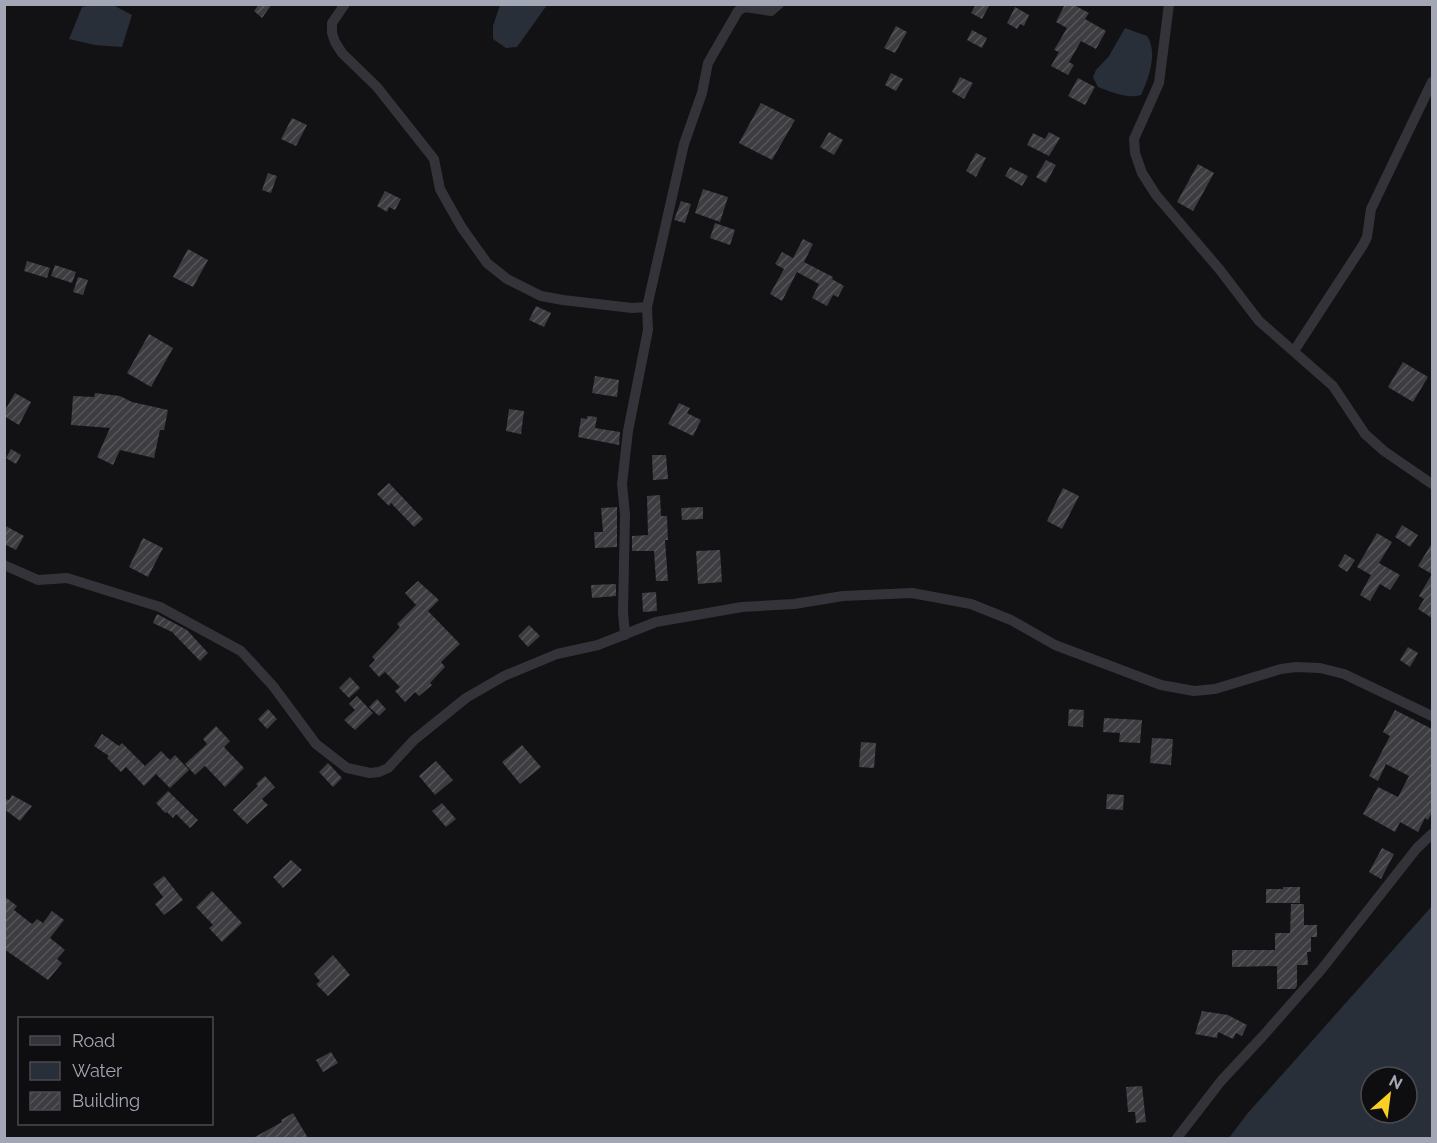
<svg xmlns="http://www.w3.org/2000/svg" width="1437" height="1143" viewBox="0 0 1437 1143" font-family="Raleway,sans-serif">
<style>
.water{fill:#282f38;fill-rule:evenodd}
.building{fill:url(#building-hatch)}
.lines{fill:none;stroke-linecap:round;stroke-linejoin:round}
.minor{stroke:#333339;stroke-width:10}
</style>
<defs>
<pattern id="building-hatch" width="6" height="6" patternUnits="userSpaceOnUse" patternTransform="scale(1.5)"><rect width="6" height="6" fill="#3c3c41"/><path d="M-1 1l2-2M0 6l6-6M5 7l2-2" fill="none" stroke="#55555a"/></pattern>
</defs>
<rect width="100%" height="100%" fill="#121214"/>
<g class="water">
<path d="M99 4 113 5 132 15 122 47 95 45 69 39 82 7Z"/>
<path d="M500 5V4L547 5 517 47 506 48 493 39V26Z"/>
<path d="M1125 28 1147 36C1158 52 1149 78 1141 95 1127 99 1111 92 1098 87L1093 77 1096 70 1109 56Z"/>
<path d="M1432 906V1138H1229L1247 1114ZM1371 1077H1407V1113H1371Z"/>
</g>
<g class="building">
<path d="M259 4H272L262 18 254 11Z"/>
<path d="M976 4H990L982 19 971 13Z"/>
<path d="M1065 4H1072L1089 13 1085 19 1106 31 1096 49 1081 41 1069 62 1074 65 1068 75 1051 66 1059 52 1054 50 1067 28 1056 22Z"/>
<path d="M1015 7 1029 15 1024 26 1020 24 1017 29 1007 23Z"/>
<path d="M896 26 907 32 895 53 884 48Z"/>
<path d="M972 30 987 38 982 48 967 40Z"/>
<path d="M891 73 903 79 896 91 885 85Z"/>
<path d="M960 77 973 83 964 99 952 92Z"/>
<path d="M1078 78 1095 87 1085 105 1068 96Z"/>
<path d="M761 103 795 120 772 160 739 143Z"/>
<path d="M292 118 307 125 296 146 281 139Z"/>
<path d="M829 132 843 140 834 155 820 147Z"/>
<path d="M1049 132 1060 138 1049 156 1027 145 1033 133 1045 139Z"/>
<path d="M976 153 986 158 976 177 966 171Z"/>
<path d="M1046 160 1056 165 1046 183 1036 177Z"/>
<path d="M1198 164 1214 173 1193 211 1177 202Z"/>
<path d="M1010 167 1028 176 1022 186 1005 176Z"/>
<path d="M268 173 277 176 271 193 262 190Z"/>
<path d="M703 189 728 197 720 222 695 213Z"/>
<path d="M385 191 401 199 395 210 389 207 387 212 377 206Z"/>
<path d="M681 201 691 204 685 223 674 220Z"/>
<path d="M715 223 735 230 730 245 710 238Z"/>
<path d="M803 239 813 244 804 262 833 277 832 279 844 286 838 297 833 295 827 306 812 298 819 284 797 272 782 301 770 294 784 269 775 264 782 252 793 258Z"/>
<path d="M188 249 208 260 193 287 173 277Z"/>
<path d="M27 261 50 268 47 278 24 271Z"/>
<path d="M55 265 76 272 72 283 51 276Z"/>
<path d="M78 277 88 280 83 295 73 292Z"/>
<path d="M536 306 551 313 544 327 529 320Z"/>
<path d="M149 334 173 348 151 387 127 373Z"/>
<path d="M1403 362 1428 377 1413 402 1388 387Z"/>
<path d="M595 376 619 380 617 397 592 393Z"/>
<path d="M15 393 31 402 19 425 4 416V412Z"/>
<path d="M95 393 120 396 132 402 168 410 164 430H160L154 458 120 450 113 465 97 457 110 428 71 425 73 396 94 397Z"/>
<path d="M679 403 690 408 687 413 701 420 693 436 668 424Z"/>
<path d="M509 409 524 411 521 434 506 431Z"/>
<path d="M587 416 597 417 595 428 620 432 619 445 578 437 581 418 587 419Z"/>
<path d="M11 449 21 455 16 464 6 458Z"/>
<path d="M652 455H666L668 479 653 480Z"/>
<path d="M389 483 423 519 414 527 391 503 389 506 377 494Z"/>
<path d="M1063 488 1079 496 1062 529 1047 521Z"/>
<path d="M660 495 661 516H667L668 540H665L668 581H656L654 551H632V536L648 535 647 496Z"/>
<path d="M617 507V547L595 548 594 532H603L601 508Z"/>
<path d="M703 507V519L682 520 681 508Z"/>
<path d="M4 525 24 536 16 550 4 544Z"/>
<path d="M1402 525 1418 535 1410 547 1395 537Z"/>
<path d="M1377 533 1392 542 1379 563 1400 575 1390 590 1380 584 1370 601 1360 595 1371 575 1357 567Z"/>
<path d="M143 538 163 548 148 577 129 567Z"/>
<path d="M1432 543V618L1418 609 1424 599 1419 596 1432 574 1418 566Z"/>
<path d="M720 550 722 582 698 584 696 551Z"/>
<path d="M1345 554 1355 560 1347 572 1338 566Z"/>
<path d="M418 581 439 600 428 611 460 644 441 662 445 667 430 683 432 685 419 696 415 692 405 702 395 691 400 687 385 672 379 677 369 666 375 660 372 657 400 627 397 624 416 605 405 593Z"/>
<path d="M616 584V596L592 598 591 585Z"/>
<path d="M656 592 657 611 643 612 642 593Z"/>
<path d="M157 614 187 630 208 653 200 661 172 632 153 623Z"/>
<path d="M529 625 540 636 528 647 518 636Z"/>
<path d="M1408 647 1418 653 1410 667 1400 660Z"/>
<path d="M350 677 360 688 349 698 339 688Z"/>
<path d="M357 696 373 713 355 730 344 720 355 710 349 704Z"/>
<path d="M377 699 386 709 379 716 369 707Z"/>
<path d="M268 709 277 719 267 729 258 719Z"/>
<path d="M1069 709 1084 710 1083 727 1068 726Z"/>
<path d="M1395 710 1432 729V812L1428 820 1425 818 1418 832 1400 822 1395 832 1363 814 1378 787 1398 797 1409 776 1386 764 1378 781 1369 776 1390 736 1383 732Z"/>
<path d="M1104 718 1142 720 1140 743 1119 742 1120 733 1103 732Z"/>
<path d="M216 726 230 741 224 747 244 768 225 787 205 766 195 775 185 764 207 744 203 739Z"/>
<path d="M102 734 119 746 122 743 145 766 161 751 170 760 175 755 189 770 170 788 156 774 144 786 126 767 121 772 107 758 109 756 94 746Z"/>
<path d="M1152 738 1173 739 1171 765 1150 763Z"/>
<path d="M861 742 876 743 874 768 859 767Z"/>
<path d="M522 745 541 767 520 784 502 762Z"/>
<path d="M436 761 453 780 435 795 419 776Z"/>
<path d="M328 763 342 778 333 787 319 772Z"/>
<path d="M265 776 275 787 262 799 268 805 247 824 233 810 258 786 256 784Z"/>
<path d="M168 791 198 820 190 828 176 814 173 818 167 812 165 813 156 803Z"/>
<path d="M1107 794 1124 795 1123 810 1106 809Z"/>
<path d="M12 795 32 806 20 821 4 809V799L9 800Z"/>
<path d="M442 803 456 819 446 827 432 811Z"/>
<path d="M1382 848 1394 854 1381 879 1369 872Z"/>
<path d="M291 860 302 870 283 888 273 877Z"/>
<path d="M164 876 183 900 164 915 155 904 163 897 153 884Z"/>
<path d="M1283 887H1300V903H1266V889H1283Z"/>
<path d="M212 891 242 923 222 942 209 928 213 925 196 907Z"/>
<path d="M4 896 17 906 14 910 32 924 37 919 43 923 52 911 64 920 50 938 65 950 57 959 62 963 48 980 4 949Z"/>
<path d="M1291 904H1304V925H1317V937H1311V952H1307L1308 965H1297V986L1295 989H1277V966L1232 967V950H1275V933H1290Z"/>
<path d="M333 955 350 975 328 996 316 984 320 981 314 974Z"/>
<path d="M1202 1011 1228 1015 1247 1025 1242 1036 1236 1033 1233 1039 1218 1032 1217 1038 1195 1034Z"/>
<path d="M331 1052 338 1063 323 1072 316 1060Z"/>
<path d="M1142 1086 1146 1122 1136 1123 1135 1112H1128L1126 1087Z"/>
<path d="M293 1113 308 1138H253L282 1122 281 1120Z"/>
</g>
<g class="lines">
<g class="minor">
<path d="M345 4 332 23V33L335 42 342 53 377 87 434 159 440 189 446 200 462 228 487 263 507 279 541 296 563 300 632 308 647 307 648 330 628 431 622 484 625 514 623 612 625 635"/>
<path d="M1169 4 1159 83 1134 139 1135 153 1142 173 1156 195 1220 270 1259 321 1333 386 1365 434 1384 451 1432 484"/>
<path d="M647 307 684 144 702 93 708 63 738 11 745 7 771 11 779 4"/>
<path d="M1294 351 1363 245 1367 237 1371 209 1432 82"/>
<path d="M4 565 38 580 67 578 160 607 241 651 273 686 316 744 347 768 370 773 379 772 388 768 414 740 466 698 504 676 557 654 598 645 656 622 742 607 794 604 843 596 912 593 971 604 1011 620 1055 645 1161 685 1194 691 1215 689 1281 669 1296 667 1320 668 1344 674 1432 716"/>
<path d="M1177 1138 1221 1081 1262 1037 1321 970 1417 848 1432 834"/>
</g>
</g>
<rect width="1437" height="1143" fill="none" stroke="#a3a6b5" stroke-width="12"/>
<rect x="18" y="1017" width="195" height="108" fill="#0e0d0f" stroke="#4a4a51" stroke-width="1.5"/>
<rect x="30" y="1036" width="30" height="9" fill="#333339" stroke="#4a4a51" stroke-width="1.5"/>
<text x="72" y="1047" font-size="18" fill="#a3a6b5">Road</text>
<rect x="30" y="1062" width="30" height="18" fill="#282f38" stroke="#4a4a51" stroke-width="1.5"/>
<text x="72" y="1077" font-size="18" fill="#a3a6b5">Water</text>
<rect x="30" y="1092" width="30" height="18" fill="url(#building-hatch)" stroke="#4a4a51" stroke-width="1.5"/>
<text x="72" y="1107" font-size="18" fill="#a3a6b5">Building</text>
<g transform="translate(1389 1095) rotate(28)"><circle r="28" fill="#0e0d0f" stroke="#4a4a51" stroke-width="1.5"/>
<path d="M0-4.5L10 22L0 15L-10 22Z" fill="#fad024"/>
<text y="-9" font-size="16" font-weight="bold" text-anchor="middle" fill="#a3a6b5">N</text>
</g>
</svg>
